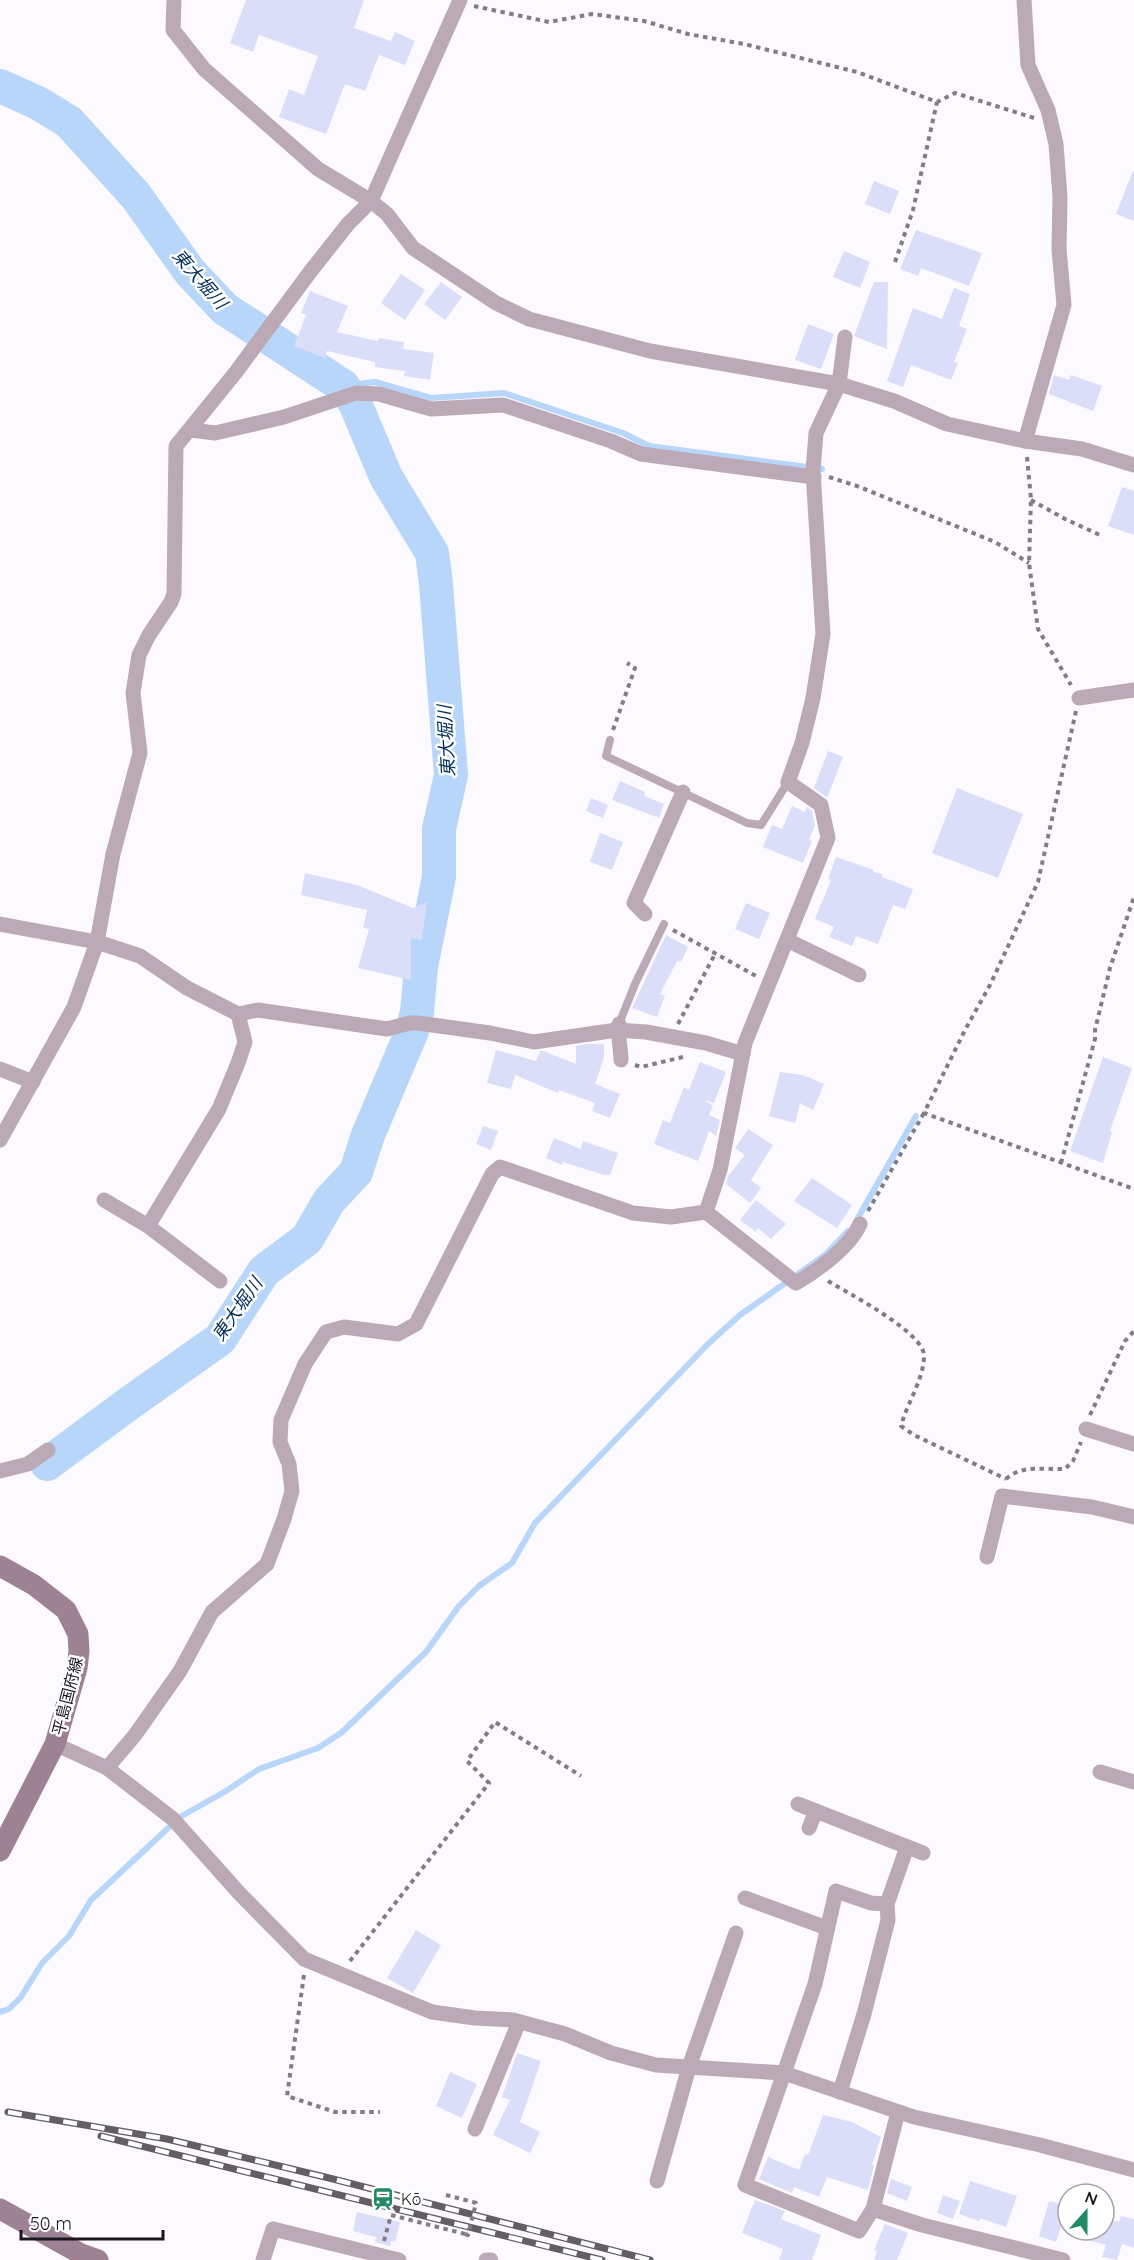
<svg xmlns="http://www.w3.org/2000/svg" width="1134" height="2260" font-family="Quicksand,'Noto Sans JP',sans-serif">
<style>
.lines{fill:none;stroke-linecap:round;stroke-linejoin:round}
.stream{stroke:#b8d6f9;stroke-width:6}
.river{stroke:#b8d6f9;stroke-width:34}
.building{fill:#dbdef9}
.path{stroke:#817d85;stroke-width:4;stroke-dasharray:4.5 4.5;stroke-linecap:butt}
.service{stroke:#bba9b5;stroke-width:8}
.minor{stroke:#bba9b5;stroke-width:15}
.secondary{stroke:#9c8292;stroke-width:21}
.rail-casing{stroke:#635e66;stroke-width:7}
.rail{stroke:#fff;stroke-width:4.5;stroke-dasharray:14;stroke-linecap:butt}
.path-bridge{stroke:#817d85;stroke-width:4;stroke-dasharray:4.5 4.5;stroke-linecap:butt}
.labels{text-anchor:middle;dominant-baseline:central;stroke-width:5;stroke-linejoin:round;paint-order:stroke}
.street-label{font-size:16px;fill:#1b161f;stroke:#fff}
.poi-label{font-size:16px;fill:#1b161f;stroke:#fff;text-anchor:start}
.water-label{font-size:18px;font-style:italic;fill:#022e58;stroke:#fff}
</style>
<rect width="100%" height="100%" fill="#fcf9ff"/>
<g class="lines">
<g class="stream">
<polyline points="343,386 375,382 431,398 504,393 623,433 649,446 822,469"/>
<polyline points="855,1223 916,1116"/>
<polyline points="0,2012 9,2009 21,1997 42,1963 69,1936 91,1900 180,1817 226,1791 259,1769 318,1748 341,1733 426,1652 459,1606 479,1586 512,1563 535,1523 709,1343 740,1315 825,1255 848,1231"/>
</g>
<polyline class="river" points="0,86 38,103 69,122 136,196 190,272 225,309 343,386 355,403 386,477 432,553 436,584 451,775 439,829 439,877 421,967 417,1012 412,1031 368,1135 356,1172 329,1201 307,1239 264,1271 220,1339 131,1402 47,1464"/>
</g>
<g class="building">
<polygon points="246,0 364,0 354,28 391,41 395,32 415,41 405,65 379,55 365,91 345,84 326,134 279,117 289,89 304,95 318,56 259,35 253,52 230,43"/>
<polygon points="1133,171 1134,171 1134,221 1116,214"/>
<polygon points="874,181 899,191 890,214 865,204"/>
<polygon points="916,230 982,253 969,286 921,268 918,276 900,269"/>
<polygon points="844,251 870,262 860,288 833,277"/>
<polygon points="401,274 425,290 405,320 381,303"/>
<polygon points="441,282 462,297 445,320 424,304"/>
<polygon points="874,282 888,282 887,349 854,336"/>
<polygon points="954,288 970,294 959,326 967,329 954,362 958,363 951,380 911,365 903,387 887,381 913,308 942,319"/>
<polygon points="310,291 348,306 337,332 378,341 379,338 404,342 403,349 434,353 430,380 404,376 405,371 375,367 375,362 327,351 325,358 294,346 306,315 301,313"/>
<polygon points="808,324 834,334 821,369 795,360"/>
<polygon points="1054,375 1069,380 1071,375 1102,386 1093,411 1049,394"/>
<polygon points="1122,487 1134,491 1134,535 1108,526"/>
<polygon points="828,751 843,757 827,798 814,788"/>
<polygon points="620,781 645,792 644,796 664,804 659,818 612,800"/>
<polygon points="957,788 1023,814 998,878 932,853"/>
<polygon points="591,798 608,805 603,818 586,811"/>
<polygon points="792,806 805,812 807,807 812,811 815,825 809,840 812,841 803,863 763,847 772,825 782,829"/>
<polygon points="600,833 623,842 612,870 590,862"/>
<polygon points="836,857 874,870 873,872 882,874 882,877 913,889 905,909 893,905 878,944 856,936 852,946 829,937 834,927 815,919 831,880 828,879"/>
<polygon points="305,873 357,885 413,908 427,902 422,940 411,938 411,980 358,968 369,929 363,928 367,910 301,895"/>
<polygon points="746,903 770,913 759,939 735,929"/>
<polygon points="666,935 688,947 681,962 677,961 660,994 665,996 657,1017 632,1008"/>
<polygon points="586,1044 604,1044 604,1058 595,1084 620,1094 610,1118 592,1111 595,1103 559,1090 558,1093 515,1075 511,1089 487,1083 496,1050 536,1061 540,1051 543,1051 576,1064 576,1046"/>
<polygon points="1103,1057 1132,1068 1110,1131 1112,1132 1103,1163 1070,1151"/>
<polygon points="700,1062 726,1072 714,1103 704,1100 713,1106 709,1115 720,1120 716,1136 709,1131 698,1161 654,1144 663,1120 670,1123 684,1087 689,1090"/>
<polygon points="780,1072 803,1075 824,1084 813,1110 800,1103 795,1123 769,1116"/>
<polygon points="483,1126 498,1131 491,1150 476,1144"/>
<polygon points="748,1129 773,1145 751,1180 761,1188 750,1203 726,1184 728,1176 745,1155 735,1148"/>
<polygon points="554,1138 581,1149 583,1141 618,1153 610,1175 604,1175 563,1162 562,1165 546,1158"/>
<polygon points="812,1178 852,1205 837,1228 794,1201"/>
<polygon points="756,1200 786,1224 771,1239 758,1228 756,1232 740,1220"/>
<polygon points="416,1930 441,1945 413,1993 387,1978"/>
<polygon points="517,2053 541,2061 520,2122 540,2132 530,2153 493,2135 510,2100 502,2097"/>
<polygon points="450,2072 477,2084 462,2118 436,2106"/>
<polygon points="823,2115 852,2122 881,2137 872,2165 874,2165 868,2190 827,2177 819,2197 794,2187 792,2193 759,2179 768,2157 799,2170 805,2154 808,2155"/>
<polygon points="891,2179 912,2187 907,2201 887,2193"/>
<polygon points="970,2181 1017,2196 1006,2227 980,2218 979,2221 959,2214"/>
<polygon points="943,2195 960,2201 953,2219 937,2213"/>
<polygon points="755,2200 785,2211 781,2219 821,2235 812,2260 779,2260 783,2249 742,2233"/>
<polygon points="1049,2201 1068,2205 1056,2242 1039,2236"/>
<polygon points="357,2212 400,2222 395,2242 391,2241 390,2246 375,2242 376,2237 353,2231"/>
<polygon points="1121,2216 1134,2219 1134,2248 1122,2244 1117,2260 1102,2257 1106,2245 1069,2235 1070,2230 1104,2230 1104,2218 1119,2222"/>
<polygon points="885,2224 908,2233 897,2260 874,2260 877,2251 874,2250"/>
</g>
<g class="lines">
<g class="path">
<polyline points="474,6 549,22 592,14 644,21 688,34 744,44 857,72 937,102 955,93 1034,118"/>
<polyline points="895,262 913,210 937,102"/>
<polyline points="1027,457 1031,499 1029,563 1038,629 1071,685"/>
<polyline points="829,477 857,486 995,542 1029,563"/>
<polyline points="1031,500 1065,519 1100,535"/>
<polyline points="1076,711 1038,882 990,985 965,1030 924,1113 1134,1189"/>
<polyline points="613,730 635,668 627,663"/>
<polyline points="673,930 756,976"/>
<polyline points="678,1024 715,954"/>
<polyline points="635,1065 641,1067 683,1057"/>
<polyline points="1061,1163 1095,1039 1095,1030 1110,968 1134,897"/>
<polyline points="868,1211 924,1113"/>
<path d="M828,1281C848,1293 925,1333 924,1356C924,1379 907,1403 901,1426L914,1435L1006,1479"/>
<polyline points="1090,1415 1125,1341 1134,1331"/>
<path d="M1006,1479C1022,1464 1044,1470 1065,1469L1073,1461L1081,1442"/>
<polyline points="350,1961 489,1783 467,1761 495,1722 581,1776"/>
<polyline points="304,1975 287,2096 335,2112 380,2112"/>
<polyline points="446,2195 473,2202"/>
<polyline points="384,2241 391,2215 465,2234"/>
</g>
<g class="service">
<polyline points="610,740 606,756 747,823 761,825 788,782"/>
<polyline points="619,1024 635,984 664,924"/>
</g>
<g class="minor">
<polyline points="174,0 173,30 204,69 318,169 371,201 387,214 413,248 496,303 529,319 650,351 839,384 894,401 947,424 1025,441 1082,449 1134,465"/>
<polyline points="1024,0 1028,65 1048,110 1056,144 1060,197 1059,249 1064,305 1025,441"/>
<polyline points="191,430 215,433 284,417 356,393 379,394 431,409 503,405 611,441 641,454 814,477"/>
<polyline points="1079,698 1134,690"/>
<polyline points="645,914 634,903 683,792"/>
<polyline points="0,924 97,942 140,956 187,988 238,1014 258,1010 387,1029 410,1023 418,1023 490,1033 534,1042 617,1030 646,1032 706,1043 743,1054"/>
<polyline points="787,940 859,975"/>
<path d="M619,1024C617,1030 621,1050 621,1060"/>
<polyline points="0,1069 33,1082"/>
<polyline points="0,1140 74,1007 97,942 113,854 140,753 133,693 139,655 149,635 171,602 174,594 176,446 236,372 310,272 348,224 371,201 460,0"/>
<polyline points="104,1200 148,1226 220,1281"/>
<path d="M706,1212L796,1283C817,1271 850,1247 860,1224"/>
<polyline points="148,1226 219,1109 238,1063 245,1042 238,1014"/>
<polyline points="1086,1429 1134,1444"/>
<polyline points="0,1471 28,1464 48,1450"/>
<polyline points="987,1557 1002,1496 1092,1507 1134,1517"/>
<polyline points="55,1744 107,1768 173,1819 240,1894 304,1959 432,2012 475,2018 513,2020 565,2034 611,2053 656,2065 784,2073 914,2117 1040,2145 1134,2170"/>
<polyline points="107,1768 135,1735 180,1671 212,1612 267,1564 284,1519 292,1491 289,1464 280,1442 281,1420 305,1364 326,1332 344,1327 398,1334 416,1324 492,1174 500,1167 633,1213 671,1217 706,1212 720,1170 745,1043 828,838 821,805 788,782 802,743 813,698 823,634 813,471 816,433 839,384 845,337"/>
<polyline points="1100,1772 1134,1782"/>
<polyline points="798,1804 923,1853"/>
<polyline points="809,1828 816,1811"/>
<polyline points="745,1898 827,1928"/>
<polyline points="840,2092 864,2014 888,1920 887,1904 907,1847"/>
<polyline points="898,2112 873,2209 922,2225 1063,2260"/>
<polyline points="475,2129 519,2022"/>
<polyline points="657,2181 689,2067 736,1933"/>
<polyline points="873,2209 859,2231 745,2185 815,1984 836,1891 871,1903 887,1904"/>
<polyline points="263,2260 273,2229 399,2260"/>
<polyline points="486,2260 491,2260"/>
</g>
<g class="secondary">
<polyline points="0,1566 34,1585 66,1610 78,1634 79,1651 77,1668 55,1744 0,1851"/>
<polyline points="0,2209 81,2254 98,2260"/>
</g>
<g class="rail-casing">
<g id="rail">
<polyline points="8,2112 167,2139 329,2178 650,2260"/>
<polyline points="101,2136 602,2260"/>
</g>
</g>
<use href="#rail" class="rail"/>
<polyline class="path-bridge" points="465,2234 468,2235 476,2203 473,2202"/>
</g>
<defs>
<g id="station-bare" transform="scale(1.8)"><path d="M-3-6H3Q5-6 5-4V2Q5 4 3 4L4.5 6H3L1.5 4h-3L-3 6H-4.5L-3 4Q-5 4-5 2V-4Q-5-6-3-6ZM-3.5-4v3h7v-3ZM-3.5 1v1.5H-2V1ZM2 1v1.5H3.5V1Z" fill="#218a67" stroke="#fff" stroke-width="2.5" paint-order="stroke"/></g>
</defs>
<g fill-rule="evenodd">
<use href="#station-bare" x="383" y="2199"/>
</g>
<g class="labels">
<g class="street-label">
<text transform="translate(67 1696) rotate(-76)">平島国府線</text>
</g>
<g class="poi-label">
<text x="401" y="2199">Kō</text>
</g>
<g class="water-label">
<text transform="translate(200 279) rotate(49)">東大堀川</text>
<text transform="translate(446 741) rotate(-93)">東大堀川</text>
<text transform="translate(237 1309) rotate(-55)">東大堀川</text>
</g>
</g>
<g transform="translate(1086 2212) rotate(21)"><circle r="28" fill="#ffffff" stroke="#a4a2a5" stroke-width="1.5"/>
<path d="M0-4.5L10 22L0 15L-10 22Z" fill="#218a67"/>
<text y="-9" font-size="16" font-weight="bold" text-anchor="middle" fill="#1b161f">N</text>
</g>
<path d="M21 2230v9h142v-9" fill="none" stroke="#1b161f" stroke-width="3"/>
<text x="30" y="2230" font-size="18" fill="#1b161f" stroke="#ffffff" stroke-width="4.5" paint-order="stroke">50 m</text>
</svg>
